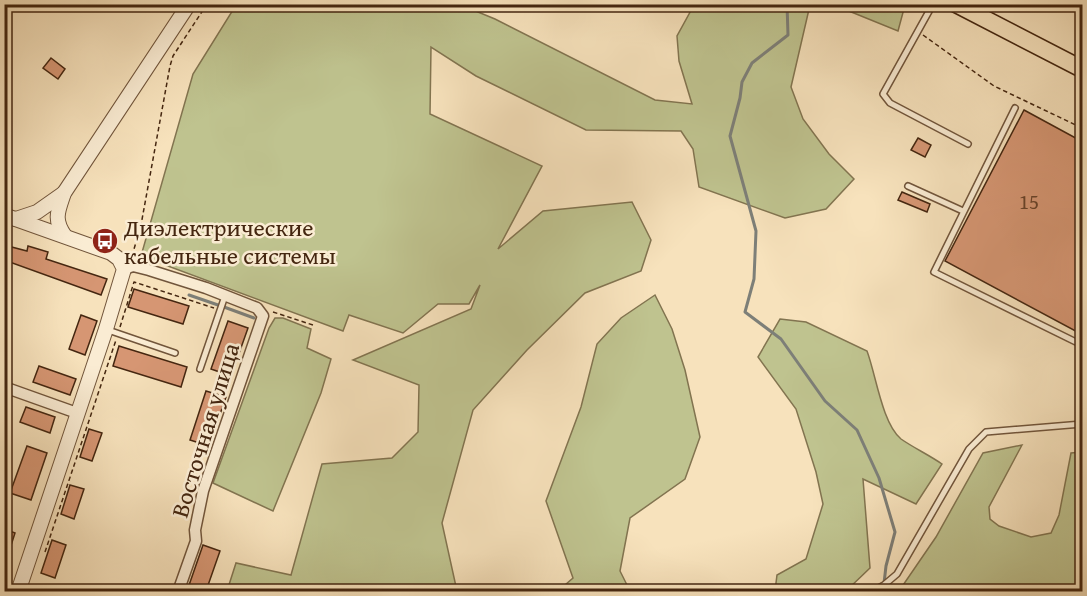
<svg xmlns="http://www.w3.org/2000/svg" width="1087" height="596" font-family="'Gentium Book Plus',serif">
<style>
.green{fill:#bfc38f;stroke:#827450;stroke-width:1.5}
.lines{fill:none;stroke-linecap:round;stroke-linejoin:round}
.stream{stroke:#7d7f78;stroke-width:3}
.building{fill:#d69673;stroke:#442610;stroke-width:1.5}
.service-casing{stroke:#71553b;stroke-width:8}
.minor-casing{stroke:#71553b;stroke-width:13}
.tertiary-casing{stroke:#71553b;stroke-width:16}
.primary-casing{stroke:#442610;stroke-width:19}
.path{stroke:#442610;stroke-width:1.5;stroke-dasharray:4.5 3;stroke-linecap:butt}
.service{stroke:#faecd3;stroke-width:5}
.minor{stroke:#faecd3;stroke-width:10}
.tertiary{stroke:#faecd3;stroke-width:14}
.primary{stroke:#f7e2bc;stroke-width:16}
.labels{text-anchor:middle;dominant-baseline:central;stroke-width:5;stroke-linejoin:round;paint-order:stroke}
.number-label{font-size:21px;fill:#684229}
.poi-label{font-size:24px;fill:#442610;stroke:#faecd3;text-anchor:start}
.street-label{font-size:24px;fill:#442610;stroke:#faecd3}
</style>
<rect width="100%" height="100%" fill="#f7e2bc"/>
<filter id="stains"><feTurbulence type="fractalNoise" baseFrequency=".00333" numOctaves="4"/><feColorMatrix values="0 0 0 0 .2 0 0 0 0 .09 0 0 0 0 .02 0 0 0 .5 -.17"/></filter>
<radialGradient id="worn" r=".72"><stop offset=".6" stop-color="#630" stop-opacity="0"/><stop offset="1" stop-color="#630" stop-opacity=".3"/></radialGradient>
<g class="green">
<polygon points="236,5 461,5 495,19 655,100 692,104 679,61 677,36 694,5 810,5 791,87 803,119 829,154 854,179 826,209 785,218 699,187 693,149 681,131 586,130 476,76 431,47 430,114 542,166 498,249 543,211 632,202 651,240 641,271 585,293 527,350 473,410 442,523 457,591 227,591 236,563 291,575 322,464 392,458 418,432 419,385 353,360 471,309 480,285 469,304 438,304 403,333 349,315 343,331 141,256 193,74"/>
<polygon points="834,5 905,5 898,31"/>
<polygon points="655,295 672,329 685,370 700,437 685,479 630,518 620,571 630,591 558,591 573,578 546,501 581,407 597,344 621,318"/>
<polygon points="275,318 283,318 311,329 307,348 331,359 321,393 273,511 213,483 269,328"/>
<path d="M780,319L806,322L867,351C876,375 882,423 901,439C914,448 929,455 942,464L916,504L863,479L870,568L846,591H775L777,575L806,559L823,504L816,472L796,409L758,357Z"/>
<polygon points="1022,445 989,507 990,519 999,526 1031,537 1051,533 1059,515 1071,453 1082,452 1082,591 899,591 936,537 983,453"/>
</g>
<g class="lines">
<g class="stream">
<polyline points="787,4 788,35 752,63 742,82 740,98 730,136 756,231 754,279 745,312 781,339 825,401 857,430 879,478 895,532 886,566 883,592"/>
<polyline points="189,295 218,305"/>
<polyline points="224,307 254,318"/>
</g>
</g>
<g class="building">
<polygon points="51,58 65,69 58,79 43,68"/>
<polygon points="1024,110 1083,142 1083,335 945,261"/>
<polygon points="918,138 931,145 925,157 911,150"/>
<polygon points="902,192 930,204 927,212 898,200"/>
<polygon points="4,245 27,251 28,246 48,252 46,259 107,279 101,295 4,260"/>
<polygon points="134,289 189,306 183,324 128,307"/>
<polygon points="81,315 97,321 85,355 69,349"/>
<polygon points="228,321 248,328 231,376 211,369"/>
<polygon points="119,346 187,367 181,387 113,366"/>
<polygon points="39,366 76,379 70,395 33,382"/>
<polygon points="206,391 226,397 209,446 190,440"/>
<polygon points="26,407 55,417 50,433 20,422"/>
<polygon points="89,429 102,433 92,461 80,457"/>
<polygon points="27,446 47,453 31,500 10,493"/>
<polygon points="70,485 84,489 74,519 61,514"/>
<polygon points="4,529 15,533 6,561 4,561"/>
<polygon points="52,540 66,545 55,578 41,573"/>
<polygon points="203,545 220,551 206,591 187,591"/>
</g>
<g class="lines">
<g class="service-casing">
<g id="service">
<polyline points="933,4 883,94 890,103 968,144"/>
<polyline points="984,17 989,4"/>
<polyline points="1015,108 934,272 1082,345"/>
<polyline points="908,186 963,211"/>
<polyline points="108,330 175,353"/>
<polyline points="200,369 225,296"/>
<polyline points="871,592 884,585 897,574 969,449 986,432 1082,424"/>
</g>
</g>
<g class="minor-casing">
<g id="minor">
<polyline points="124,269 133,266 149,270 206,288 257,308 263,316 203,491 195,530 196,541 178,592"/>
<polyline points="4,387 77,413"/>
</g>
</g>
<g class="tertiary-casing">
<g id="tertiary">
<polyline points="4,215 111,253 119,259 124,269 106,329 18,592"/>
<polyline points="16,219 37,212 64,193"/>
<path d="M65,236C53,219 58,211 64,193L189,4"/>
</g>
</g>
<g class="primary-casing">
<polyline id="primary" points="956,4 1082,69"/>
</g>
<g class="path">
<polyline points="923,35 994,86 1082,128"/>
<polyline points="132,256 141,225 170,66 173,56 207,4"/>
<polyline points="273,312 313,325"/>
<polyline points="120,327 134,282 214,308"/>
<polyline points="45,552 116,340"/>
</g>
<use href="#service" class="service"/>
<use href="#minor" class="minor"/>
<use href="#tertiary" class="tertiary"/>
<use href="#primary" class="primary"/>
</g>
<defs>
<g id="bus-disc" transform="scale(1.35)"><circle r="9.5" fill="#8f2418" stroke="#faecd3"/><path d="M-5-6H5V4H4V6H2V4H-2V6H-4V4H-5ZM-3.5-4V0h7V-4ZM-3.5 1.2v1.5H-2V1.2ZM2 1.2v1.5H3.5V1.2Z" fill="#fff"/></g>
</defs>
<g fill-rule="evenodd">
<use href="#bus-disc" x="105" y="241"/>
</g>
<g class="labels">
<g class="number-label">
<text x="1029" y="201">15</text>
</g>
<g class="poi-label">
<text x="124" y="227">Диэлектрические<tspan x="124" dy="28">кабельные системы</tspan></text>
</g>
<g class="street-label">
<text transform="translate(205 430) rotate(-73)">Восточная улица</text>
</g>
</g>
<rect width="1087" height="596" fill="none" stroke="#f7e2bc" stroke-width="24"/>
<rect x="6" y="6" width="1075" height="584" fill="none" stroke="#442610" stroke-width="3"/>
<rect x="12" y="12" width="1063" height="572" fill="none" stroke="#442610" stroke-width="1.5"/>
<rect width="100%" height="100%" filter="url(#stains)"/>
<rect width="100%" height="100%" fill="url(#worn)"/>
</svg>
